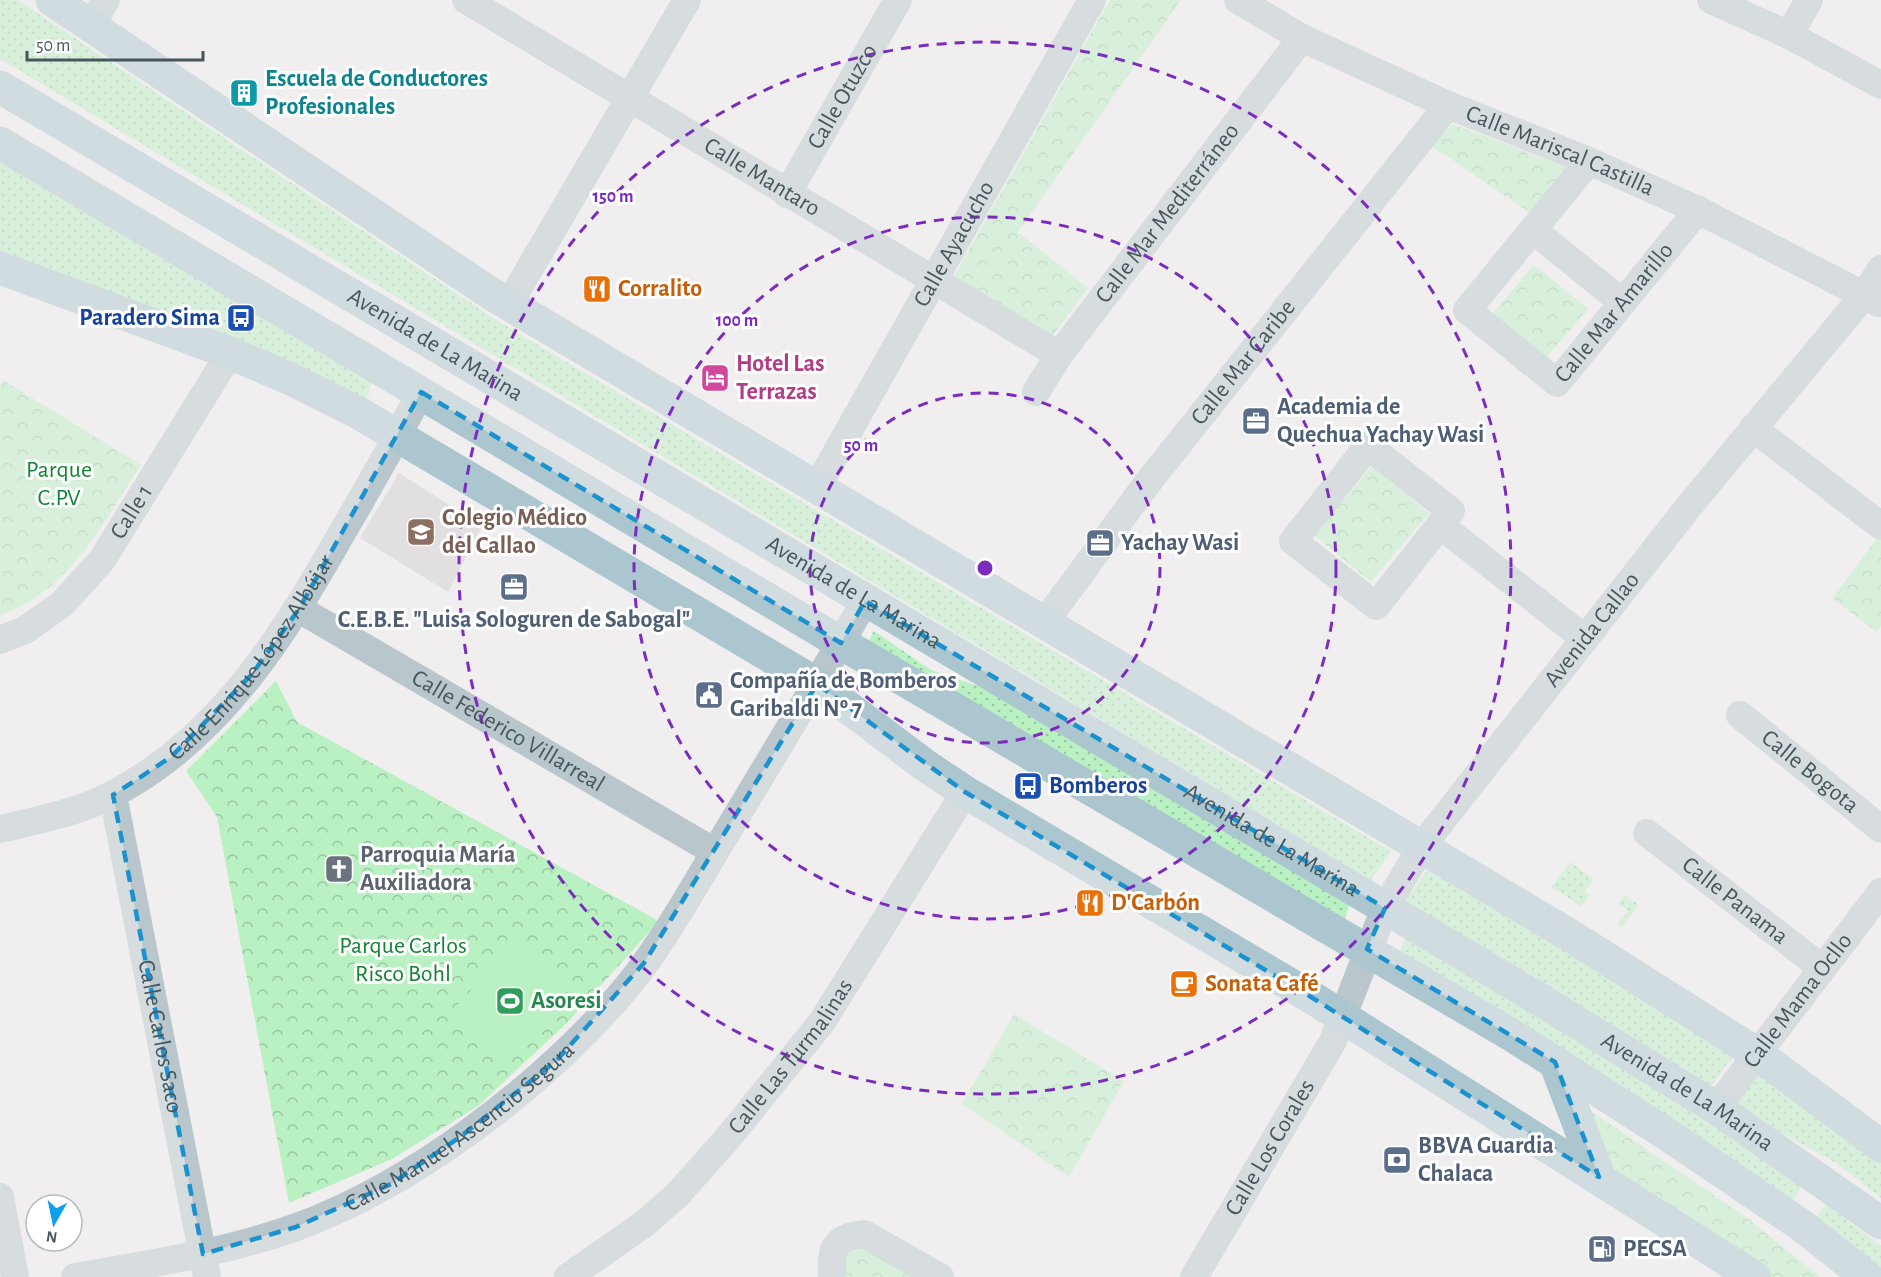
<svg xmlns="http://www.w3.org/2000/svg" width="1881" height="1277" font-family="'Alegreya Sans',sans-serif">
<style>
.education{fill:#e2dfe1}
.grass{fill:url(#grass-dots)}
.park{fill:url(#park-crowns)}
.pitch{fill:#baf1c3}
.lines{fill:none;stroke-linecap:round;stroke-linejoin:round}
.minor{stroke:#b9c7cc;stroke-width:28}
.major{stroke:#acc6cf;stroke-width:33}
.marked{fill:none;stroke:#1992cf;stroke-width:4.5;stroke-dasharray:12 8;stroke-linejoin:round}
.ring{fill:none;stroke:#7b2cbf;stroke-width:3;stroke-dasharray:10 8}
.labels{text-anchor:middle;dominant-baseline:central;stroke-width:6;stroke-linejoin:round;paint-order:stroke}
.culture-label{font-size:24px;font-weight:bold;fill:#0d838f;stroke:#fff;text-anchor:start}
.street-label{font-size:24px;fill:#45575d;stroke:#fff}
.food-label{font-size:24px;font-weight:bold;fill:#c56008;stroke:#fff;text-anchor:start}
.transit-label{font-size:24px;font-weight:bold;fill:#164399;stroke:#fff;text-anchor:end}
.hotel-label{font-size:24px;font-weight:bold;fill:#b23c85;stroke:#fff;text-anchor:start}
.service-label{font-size:24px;font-weight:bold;fill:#4e5e75;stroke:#fff;text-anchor:start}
.park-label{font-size:24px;fill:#118331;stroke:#fff}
.education-label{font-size:24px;font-weight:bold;fill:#785e54;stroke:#fff;text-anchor:start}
.worship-label{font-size:24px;font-weight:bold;fill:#5b616d;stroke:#fff;text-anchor:start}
.leisure-label{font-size:24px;font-weight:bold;fill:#27864d;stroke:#fff;text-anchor:start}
.centre{fill:#7b2cbf;stroke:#fff;stroke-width:3}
.ring-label{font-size:18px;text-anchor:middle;font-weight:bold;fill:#7b2cbf;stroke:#fff;stroke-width:6;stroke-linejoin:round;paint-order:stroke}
</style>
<defs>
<pattern id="grass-dots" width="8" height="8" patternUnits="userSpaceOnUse" patternTransform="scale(1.5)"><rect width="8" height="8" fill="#baf1c3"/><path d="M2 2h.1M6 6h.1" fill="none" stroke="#99c6a2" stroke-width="1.8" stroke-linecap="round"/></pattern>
<pattern id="park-crowns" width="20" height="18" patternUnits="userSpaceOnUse" patternTransform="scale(1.5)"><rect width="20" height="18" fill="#baf1c3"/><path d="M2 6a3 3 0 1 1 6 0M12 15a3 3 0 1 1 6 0" fill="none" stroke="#99c6a2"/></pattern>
</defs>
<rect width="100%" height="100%" fill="#f1eeef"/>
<polygon class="education" points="399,473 482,526 448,592 360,538"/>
<g class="grass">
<polygon points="0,0 18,0 501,323 1391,851 1370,881 0,59"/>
<polygon points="0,161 373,379 366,400 0,253"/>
<polygon points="874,631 931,670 981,687 1351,900 1343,924 867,644"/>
<polygon points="1571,862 1594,880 1585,891 1590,895 1581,906 1551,887"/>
<polygon points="1428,869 1578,958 1733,1056 1711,1087 1555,989 1405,901"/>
<polygon points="1625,895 1639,905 1621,928 1617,924 1628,911 1618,903"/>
<polygon points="1408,932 1805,1183 1791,1202 1398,955"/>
<polygon points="1756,1069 1881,1157 1881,1198 1836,1163 1729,1104"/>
<polygon points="1826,1204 1881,1246 1881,1277 1812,1224"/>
</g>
<g class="park">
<polygon points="1110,0 1181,0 1018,232 1088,288 1048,342 954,276"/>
<polygon points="1453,124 1565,167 1532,214 1430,145"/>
<polygon points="1534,265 1588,309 1544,360 1491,315"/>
<path d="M3,380L141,465C103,522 70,592 0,615V385Z"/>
<polygon points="1372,466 1429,513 1371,582 1314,535"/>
<polygon points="1878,537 1881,539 1881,626 1877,632 1832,598"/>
<polygon points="276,681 297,722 659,921 567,1023 478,1106 392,1159 289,1203 217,817 186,771"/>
<polygon points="1014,1014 1124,1081 1069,1177 962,1104"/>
<polygon points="1591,1111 1750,1220 1820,1277 1761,1277 1608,1173"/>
<polygon points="859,1242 916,1277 843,1277 842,1254"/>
</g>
<polygon class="pitch" points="521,937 573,985 499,1064 447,1016"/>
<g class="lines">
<g class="minor">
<path id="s1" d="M466,0L1059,355"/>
<path id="s2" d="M1238,0L1302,38L1448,105L1589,161L1698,210L1879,303"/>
<polyline points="1711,0 1789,35 1881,85"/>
<polyline points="90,27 106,0"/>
<polyline points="1789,35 1809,0"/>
<path id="s3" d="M1589,161L1467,310L1557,383L1698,210"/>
<path id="s4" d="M787,194L898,0"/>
<polyline points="1533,230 1622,302"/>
<polyline points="509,304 687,0"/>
<path id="s5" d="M1036,392L1059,355L1302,38"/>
<polyline points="1753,428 1881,526"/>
<path id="s6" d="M817,487L1092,0"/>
<polyline points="1440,525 1376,606 1293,541 1368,446 1451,511 1440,525 1585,639"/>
<path id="s7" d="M299,609L715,852"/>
<path id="s8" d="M1044,623L1146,485L1448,105"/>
<path id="s9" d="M0,640L25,630L62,604L102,560L230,353"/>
<path id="s10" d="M1740,715L1881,829"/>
<path id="s11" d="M113,795L207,1277"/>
<path id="s12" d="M0,829C38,820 78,813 113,794C221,738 285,633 343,531C370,485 396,439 421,392"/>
<path id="s13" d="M1647,833L1822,968"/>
<path id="s14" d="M1716,1108L1881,892"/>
<polyline points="0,1197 15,1277"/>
<path id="s15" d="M75,1277C149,1264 223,1253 294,1228C410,1186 533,1093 615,1001C658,953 690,893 724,837C771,759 819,680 865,601"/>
<path id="s16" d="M568,1277L644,1224L678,1194L727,1139L822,1022L965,792"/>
<path d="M832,1277C831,1249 833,1237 864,1234L940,1277"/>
<path id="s17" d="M1194,1277L1333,1041L1385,908L1422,846L1690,505L1865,294L1881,269"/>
</g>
<g class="major">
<polyline points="52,0 490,293 1571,936 1756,1053 1881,1146"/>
<path id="s18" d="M0,87L1539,999L1716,1108L1881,1223"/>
<polyline points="0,143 841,643 1515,1037 1668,1135 1801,1225 1867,1277"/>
<polyline points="0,268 230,353 293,380 357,412 817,684 926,766 965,792 1311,997 1754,1277"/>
<polyline points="1555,1062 1599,1177"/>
</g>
</g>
<path d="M0 0H1881V1277H0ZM421,392L841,643L865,601L1385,908L1367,949L1555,1062L1599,1177L1311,997L965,792L817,684L644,963L556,1061L460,1137L391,1184L296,1227L203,1254L113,795L171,757L252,674L299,609Z" fill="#f1eeef" fill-opacity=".55" fill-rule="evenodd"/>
<path class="marked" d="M421,392L841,643L865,601L1385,908L1367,949L1555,1062L1599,1177L1311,997L965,792L817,684L644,963L556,1061L460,1137L391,1184L296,1227L203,1254L113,795L171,757L252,674L299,609Z"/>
<g class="ring">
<circle cx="985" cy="568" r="175"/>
<circle cx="985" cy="568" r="351"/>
<circle cx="985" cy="568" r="526"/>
</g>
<defs>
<g id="building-square" transform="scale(1.5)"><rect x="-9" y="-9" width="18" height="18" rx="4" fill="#0f9aa8" stroke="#fff"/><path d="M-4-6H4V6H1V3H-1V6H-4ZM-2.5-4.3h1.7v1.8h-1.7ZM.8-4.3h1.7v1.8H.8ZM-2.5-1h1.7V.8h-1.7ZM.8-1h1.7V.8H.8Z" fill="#fff"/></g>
<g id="restaurant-square" transform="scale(1.5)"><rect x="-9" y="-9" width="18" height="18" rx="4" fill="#e8710a" stroke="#fff"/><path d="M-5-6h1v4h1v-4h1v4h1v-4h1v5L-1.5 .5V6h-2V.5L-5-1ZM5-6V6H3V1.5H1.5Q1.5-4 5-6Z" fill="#fff"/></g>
<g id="bus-square" transform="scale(1.5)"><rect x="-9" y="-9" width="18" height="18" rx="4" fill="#1a4fb4" stroke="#fff"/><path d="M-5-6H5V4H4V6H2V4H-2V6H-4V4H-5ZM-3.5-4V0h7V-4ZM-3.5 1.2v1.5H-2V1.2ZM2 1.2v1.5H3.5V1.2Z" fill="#fff"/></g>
<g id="hotel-square" transform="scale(1.5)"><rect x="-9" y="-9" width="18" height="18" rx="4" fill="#d1479c" stroke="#fff"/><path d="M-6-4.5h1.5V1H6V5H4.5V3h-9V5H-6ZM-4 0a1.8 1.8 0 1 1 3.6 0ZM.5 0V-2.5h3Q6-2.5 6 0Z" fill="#fff"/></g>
<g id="office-square" transform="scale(1.5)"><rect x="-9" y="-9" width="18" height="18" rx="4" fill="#5c6f8a" stroke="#fff"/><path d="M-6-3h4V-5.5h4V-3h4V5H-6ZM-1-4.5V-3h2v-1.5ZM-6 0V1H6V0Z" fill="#fff"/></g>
<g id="university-square" transform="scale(1.5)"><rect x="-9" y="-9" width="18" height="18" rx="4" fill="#8d6e63" stroke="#fff"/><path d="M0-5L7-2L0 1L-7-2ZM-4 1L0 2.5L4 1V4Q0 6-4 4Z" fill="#fff"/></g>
<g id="civic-square" transform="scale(1.5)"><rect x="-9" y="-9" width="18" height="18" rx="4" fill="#5c6f8a" stroke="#fff"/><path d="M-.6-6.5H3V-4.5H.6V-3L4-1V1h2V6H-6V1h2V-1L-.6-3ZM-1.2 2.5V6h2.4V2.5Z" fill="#fff"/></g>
<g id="church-square" transform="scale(1.5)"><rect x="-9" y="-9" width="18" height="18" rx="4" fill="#6b7280" stroke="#fff"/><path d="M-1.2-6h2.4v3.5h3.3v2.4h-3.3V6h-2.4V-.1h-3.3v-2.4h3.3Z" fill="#fff"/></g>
<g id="cafe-square" transform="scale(1.5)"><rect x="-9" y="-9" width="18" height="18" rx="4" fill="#e8710a" stroke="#fff"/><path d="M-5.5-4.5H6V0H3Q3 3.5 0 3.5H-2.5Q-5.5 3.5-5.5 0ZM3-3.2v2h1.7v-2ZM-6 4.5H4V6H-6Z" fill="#fff"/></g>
<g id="stadium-square" transform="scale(1.5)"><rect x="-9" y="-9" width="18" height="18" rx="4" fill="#2e9e5b" stroke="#fff"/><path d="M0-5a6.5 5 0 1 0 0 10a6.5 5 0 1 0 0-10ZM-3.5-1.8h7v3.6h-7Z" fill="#fff"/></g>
<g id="bank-square" transform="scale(1.5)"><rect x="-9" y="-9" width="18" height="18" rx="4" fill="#5c6f8a" stroke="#fff"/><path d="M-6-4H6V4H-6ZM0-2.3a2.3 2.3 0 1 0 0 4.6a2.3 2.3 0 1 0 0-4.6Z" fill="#fff"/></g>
<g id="fuel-square" transform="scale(1.5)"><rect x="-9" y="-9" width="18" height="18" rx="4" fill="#5c6f8a" stroke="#fff"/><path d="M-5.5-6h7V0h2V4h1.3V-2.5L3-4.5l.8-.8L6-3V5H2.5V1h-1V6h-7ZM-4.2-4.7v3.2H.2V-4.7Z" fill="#fff"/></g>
</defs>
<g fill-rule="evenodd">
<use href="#building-square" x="244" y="93"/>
<use href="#restaurant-square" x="597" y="289"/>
<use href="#bus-square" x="241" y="318"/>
<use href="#hotel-square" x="715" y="378"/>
<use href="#office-square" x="1256" y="421"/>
<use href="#university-square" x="421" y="532"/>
<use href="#office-square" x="1100" y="543"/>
<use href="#office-square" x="514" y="587"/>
<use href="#civic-square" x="709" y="695"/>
<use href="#bus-square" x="1028" y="786"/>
<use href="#church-square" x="339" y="869"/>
<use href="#restaurant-square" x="1090" y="903"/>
<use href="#cafe-square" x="1184" y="984"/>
<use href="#stadium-square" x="510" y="1001"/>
<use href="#bank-square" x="1397" y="1160"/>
<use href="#fuel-square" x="1602" y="1249"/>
</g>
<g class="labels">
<g class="culture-label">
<text x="265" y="79">Escuela de Conductores<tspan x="265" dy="28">Profesionales</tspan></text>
</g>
<g class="street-label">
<text stroke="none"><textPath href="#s4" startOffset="112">Calle Otuzco</textPath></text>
<text stroke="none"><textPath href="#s2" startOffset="356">Calle Mariscal Castilla</textPath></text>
<text stroke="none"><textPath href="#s1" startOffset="345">Calle Mantaro</textPath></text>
<text stroke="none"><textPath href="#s5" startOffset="222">Calle Mar Mediterráneo</textPath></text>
<text stroke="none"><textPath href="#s6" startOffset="279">Calle Ayacucho</textPath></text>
<text stroke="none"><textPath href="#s3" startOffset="399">Calle Mar Amarillo</textPath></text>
<text stroke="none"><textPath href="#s18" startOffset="506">Avenida de La Marina</textPath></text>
<text stroke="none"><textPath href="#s8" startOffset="328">Calle Mar Caribe</textPath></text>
<text stroke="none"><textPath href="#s9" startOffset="188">Calle 1</textPath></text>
<text stroke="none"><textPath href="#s18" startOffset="992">Avenida de La Marina</textPath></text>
<text stroke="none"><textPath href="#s17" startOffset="764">Avenida Callao</textPath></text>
<text stroke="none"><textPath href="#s12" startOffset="316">Calle Enrique López Albújar</textPath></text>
<text stroke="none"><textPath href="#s7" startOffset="242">Calle Federico Villarreal</textPath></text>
<text stroke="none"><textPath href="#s10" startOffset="90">Calle Bogota</textPath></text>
<text stroke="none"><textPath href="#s18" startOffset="1478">Avenida de La Marina</textPath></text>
<text stroke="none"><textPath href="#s13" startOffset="111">Calle Panama</textPath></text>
<text stroke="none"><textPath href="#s14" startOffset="135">Calle Mama Ocllo</textPath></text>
<text stroke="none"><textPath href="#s11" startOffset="246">Calle Carlos Saco</textPath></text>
<text stroke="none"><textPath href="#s16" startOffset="316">Calle Las Turmalinas</textPath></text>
<text stroke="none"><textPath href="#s18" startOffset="1964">Avenida de La Marina</textPath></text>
<text stroke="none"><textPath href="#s15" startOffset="420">Calle Manuel Ascencio Segura</textPath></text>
<text stroke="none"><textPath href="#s17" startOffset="150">Calle Los Corales</textPath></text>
</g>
<g class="food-label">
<text x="618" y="289">Corralito</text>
<text x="1111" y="903">D'Carbón</text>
<text x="1205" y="984">Sonata Café</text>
</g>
<g class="transit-label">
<text x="220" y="318">Paradero Sima</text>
<text x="1049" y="786" text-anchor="start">Bomberos</text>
</g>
<g class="hotel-label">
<text x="736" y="364">Hotel Las<tspan x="736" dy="28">Terrazas</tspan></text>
</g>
<g class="service-label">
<text x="1277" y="407">Academia de<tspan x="1277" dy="28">Quechua Yachay Wasi</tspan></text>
<text x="1121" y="543">Yachay Wasi</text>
<text x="514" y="620" text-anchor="middle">C.E.B.E. "Luisa Sologuren de Sabogal"</text>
<text x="730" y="681">Compañía de Bomberos<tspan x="730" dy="28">Garibaldi Nº 7</tspan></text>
<text x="1418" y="1146">BBVA Guardia<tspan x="1418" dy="28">Chalaca</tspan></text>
<text x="1623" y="1249">PECSA</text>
</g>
<g class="park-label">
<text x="59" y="470">Parque<tspan x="59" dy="28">C.P.V</tspan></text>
<text x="403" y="946">Parque Carlos<tspan x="403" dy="28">Risco Bohl</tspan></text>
</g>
<g class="education-label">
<text x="442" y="518">Colegio Médico<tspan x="442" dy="28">del Callao</tspan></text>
</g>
<g class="worship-label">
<text x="360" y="855">Parroquia María<tspan x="360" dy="28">Auxiliadora</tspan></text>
</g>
<g class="leisure-label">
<text x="531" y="1001">Asoresi</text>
</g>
</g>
<circle cx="985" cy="568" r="9" class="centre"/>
<g class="ring-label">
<text x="613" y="202">150 m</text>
<text x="737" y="326">100 m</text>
<text x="861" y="451">50 m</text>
</g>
<g transform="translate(54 1223) rotate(189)"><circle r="28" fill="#ffffff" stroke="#b5bcbe" stroke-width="1.5"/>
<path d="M0-4.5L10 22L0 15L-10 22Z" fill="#0ea1eb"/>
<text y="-9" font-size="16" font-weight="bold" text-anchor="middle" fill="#45575d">N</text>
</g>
<path d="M27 51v9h176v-9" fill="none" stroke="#45575d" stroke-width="3"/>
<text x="36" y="51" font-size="18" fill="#45575d" stroke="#ffffff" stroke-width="4.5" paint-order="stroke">50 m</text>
</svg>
